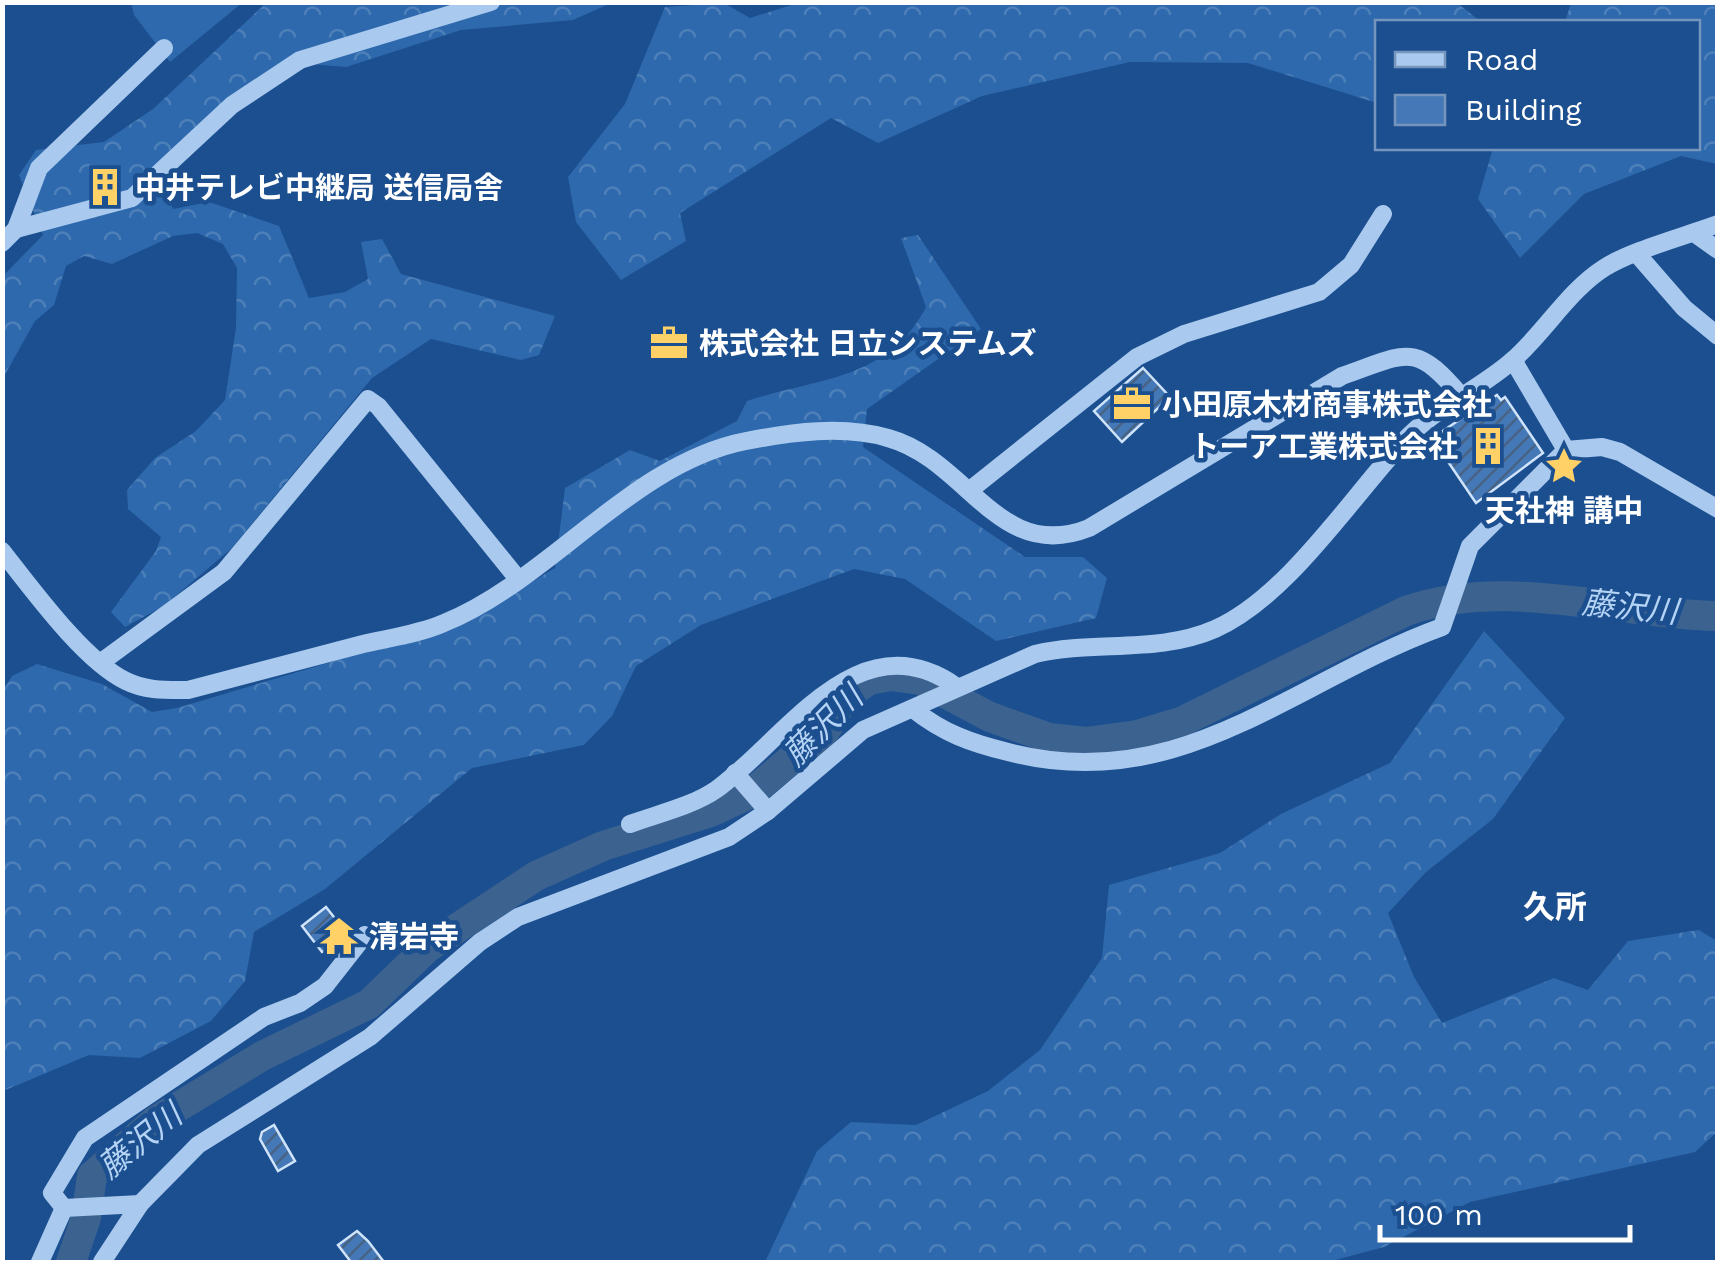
<svg xmlns="http://www.w3.org/2000/svg" width="1720" height="1265" font-family="'Work Sans','Noto Sans JP',sans-serif">
<style>
.forest{fill:url(#forest-crowns)}
.green{fill:#2e69ad}
.lines{fill:none;stroke-linecap:round;stroke-linejoin:round}
.river{stroke:#3c6290;stroke-width:30}
.building{fill:url(#building-hatch);stroke:#cfe3fa;stroke-width:2.5}
.minor{stroke:#a9c9ee;stroke-width:18}
.labels{text-anchor:middle;dominant-baseline:central;stroke-width:9;stroke-linejoin:round;paint-order:stroke}
.poi-label{font-size:30px;font-weight:bold;fill:#fff;stroke:#1b4f8f;text-anchor:start}
.water-label{font-size:32px;font-style:italic;fill:#b5d3f5;stroke:#1b4f8f}
.neighbourhood-label{font-size:32px;font-weight:bold;fill:#fff;stroke:#1b4f8f}
</style>
<defs>
<pattern id="forest-crowns" width="20" height="18" patternUnits="userSpaceOnUse" patternTransform="scale(2.5)"><rect width="20" height="18" fill="#2e69ad"/><path d="M2 6a3 3 0 1 1 6 0M12 15a3 3 0 1 1 6 0" fill="none" stroke="#4d80b9"/></pattern>
<pattern id="building-hatch" width="6" height="6" patternUnits="userSpaceOnUse" patternTransform="scale(2.5)"><rect width="6" height="6" fill="#4478b7"/><path d="M-1 1l2-2M0 6l6-6M5 7l2-2" fill="none" stroke="#486282"/></pattern>
</defs>
<rect width="100%" height="100%" fill="#1b4f8f"/>
<g class="forest">
<polygon points="801,2 1456,2 1481,22 1378,22 1377,103 1248,63 1130,62 982,96 878,143 831,118 680,213 686,241 621,280 576,222 568,177 625,104 665,7 724,3 750,18"/>
<polygon points="266,3 611,3 573,20 461,30 346,67 285,62 166,158 163,184 173,209 209,202 279,226 309,298 345,292 368,279 361,242 382,239 401,274 555,316 539,355 521,360 431,339 372,378 232,548 164,606 125,627 111,612 156,551 161,537 128,509 127,490 155,458 196,431 225,400 236,328 237,268 223,244 197,233 173,236 112,264 84,256 66,266 54,305 35,321 3,378 3,276 43,235 19,175 36,150 104,142 153,109"/>
<polygon points="1571,3 1717,3 1717,164 1681,156 1584,194 1520,258 1478,199 1493,148 1698,148 1698,22 1565,22"/>
<path d="M918,235L981,329L867,409L863,447L1025,557H1083L1107,578L1096,618L996,641L905,579L854,569L701,625L636,666L612,716L584,745L472,768L325,889L254,932L245,981L211,1021L140,1058L89,1055L3,1091L2,692L12,676L37,664L102,684L152,712L177,708L465,622L555,568L565,488L630,450L660,461L737,421L747,401C816,378 888,381 926,307L901,238Z"/>
<polygon points="1484,631 1565,718 1493,819 1426,872 1388,913 1414,977 1442,1023 1554,978 1588,990 1628,941 1699,930 1717,941 1717,1132 1695,1152 1470,1202 1384,1247 1328,1262 765,1262 817,1151 851,1122 916,1125 988,1091 1040,1050 1102,958 1109,885 1220,853 1281,814 1390,763"/>
</g>
<polygon class="green" points="131,3 242,3 170,62 134,15"/>
<g class="lines">
<path class="river" d="M71,1262L86,1218L92,1176L155,1121L262,1056L369,1004L427,948L536,876L603,846L711,812L750,794L825,731L846,696L869,680L890,676L920,680L990,717L1049,738L1086,742L1137,735L1183,721L1406,611C1505,576 1616,614 1718,616"/>
</g>
<g class="building">
<polygon points="1143,368 1170,397 1122,442 1094,411"/>
<polygon points="1497,395 1501,400 1505,397 1543,453 1476,503 1432,438"/>
<polygon points="326,907 345,931 339,936 343,942 322,952 302,926"/>
<polygon points="274,1125 295,1161 278,1171 260,1139 262,1132"/>
<polygon points="357,1231 368,1241 384,1262 351,1262 338,1245"/>
</g>
<g class="lines">
<g class="minor">
<polyline points="16,229 132,198 232,105 300,60 491,2"/>
<polyline points="1694,233 1718,250"/>
<polyline points="2,243 16,229 39,168 164,48"/>
<polyline points="1638,255 1684,308 1718,336"/>
<polyline points="1513,360 1566,450"/>
<polyline points="970,490 1137,357 1184,334 1319,292 1351,265 1383,214"/>
<path d="M2,551C32,589 84,661 126,681C146,691 166,690 188,690C246,675 305,659 363,644C389,638 419,634 444,623C550,580 632,463 746,441C792,432 843,425 888,438C968,460 998,564 1089,528L1342,376C1406,354 1414,340 1461,396"/>
<polyline points="100,663 224,572 368,399 378,406 518,579"/>
<path d="M913,709C943,733 971,743 1008,752C1180,797 1291,682 1442,627L1470,546L1566,450L1602,447L1620,452L1718,509"/>
<polyline points="735,773 768,811"/>
<path d="M630,824C657,814 693,806 717,789C787,738 859,617 957,687"/>
<polyline points="64,1208 52,1193 85,1138 264,1017 300,1003 325,986 365,935"/>
<polyline points="64,1208 140,1204"/>
<polyline points="40,1262 64,1208"/>
<path d="M102,1262L140,1204L198,1145L370,1037L480,942L518,917L729,837L768,811L863,730L1035,654C1094,640 1158,654 1215,629C1287,597 1350,499 1403,442C1434,408 1479,390 1513,360C1545,332 1568,291 1604,268C1630,251 1686,236 1718,224"/>
</g>
</g>
<defs>
<g id="building-bare" transform="scale(3)"><path d="M-4-6H4V6H1V3H-1V6H-4ZM-2.5-4.3h1.7v1.8h-1.7ZM.8-4.3h1.7v1.8H.8ZM-2.5-1h1.7V.8h-1.7ZM.8-1h1.7V.8H.8Z" fill="#ffd166" stroke="#1b4f8f" stroke-width="2.5" paint-order="stroke"/></g>
<g id="office-bare" transform="scale(3)"><path d="M-6-3h4V-5.5h4V-3h4V5H-6ZM-1-4.5V-3h2v-1.5ZM-6 0V1H6V0Z" fill="#ffd166" stroke="#1b4f8f" stroke-width="2.5" paint-order="stroke"/></g>
<g id="sight-bare" transform="scale(3)"><path d="M0-6L1.8-2.2L6-1.7L2.9 1.2L3.7 5.4L0 3.3L-3.7 5.4L-2.9 1.2L-6-1.7L-1.8-2.2Z" fill="#ffd166" stroke="#1b4f8f" stroke-width="2.5" paint-order="stroke"/></g>
<g id="temple-bare" transform="scale(3)"><path d="M0-6L5-2H3V0L6.5 2.5H4V6H1.5V3h-3V6H-4V2.5H-6.5L-3 0V-2H-5Z" fill="#ffd166" stroke="#1b4f8f" stroke-width="2.5" paint-order="stroke"/></g>
</defs>
<g fill-rule="evenodd">
<use href="#building-bare" x="105" y="187"/>
<use href="#office-bare" x="669" y="343"/>
<use href="#office-bare" x="1132" y="404"/>
<use href="#building-bare" x="1488" y="446"/>
<use href="#sight-bare" x="1564" y="466"/>
<use href="#temple-bare" x="339" y="936"/>
</g>
<g class="labels">
<g class="poi-label">
<text x="135" y="187">中井テレビ中継局 送信局舎</text>
<text x="699" y="343">株式会社 日立システムズ</text>
<text x="1162" y="404">小田原木材商事株式会社</text>
<text x="1458" y="446" text-anchor="end">トーア工業株式会社</text>
<text x="1564" y="510" text-anchor="middle">天社神 講中</text>
<text x="369" y="936">清岩寺</text>
</g>
<g class="water-label">
<text transform="translate(1630 607) rotate(6)">藤沢川</text>
<text transform="translate(823 726) rotate(-45)">藤沢川</text>
<text transform="translate(140 1141) rotate(-39)">藤沢川</text>
</g>
<g class="neighbourhood-label">
<text x="1555" y="907">久所</text>
</g>
</g>
<rect width="1720" height="1265" fill="none" stroke="#ffffff" stroke-width="10"/>
<rect x="1375" y="20" width="325" height="130" fill="#1b4f8f" stroke="#7695bc" stroke-width="2.5"/>
<rect x="1395" y="52" width="50" height="15" fill="#a9c9ee" stroke="#7695bc" stroke-width="2.5"/>
<text x="1465" y="70" font-size="30" fill="#ffffff">Road</text>
<rect x="1395" y="95" width="50" height="30" fill="#4478b7" stroke="#7695bc" stroke-width="2.5"/>
<text x="1465" y="120" font-size="30" fill="#ffffff">Building</text>
<path d="M1380 1225v15h250v-15" fill="none" stroke="#ffffff" stroke-width="5"/>
<text x="1395" y="1225" font-size="30" fill="#ffffff" stroke="#1b4f8f" stroke-width="8" paint-order="stroke">100 m</text>
</svg>
